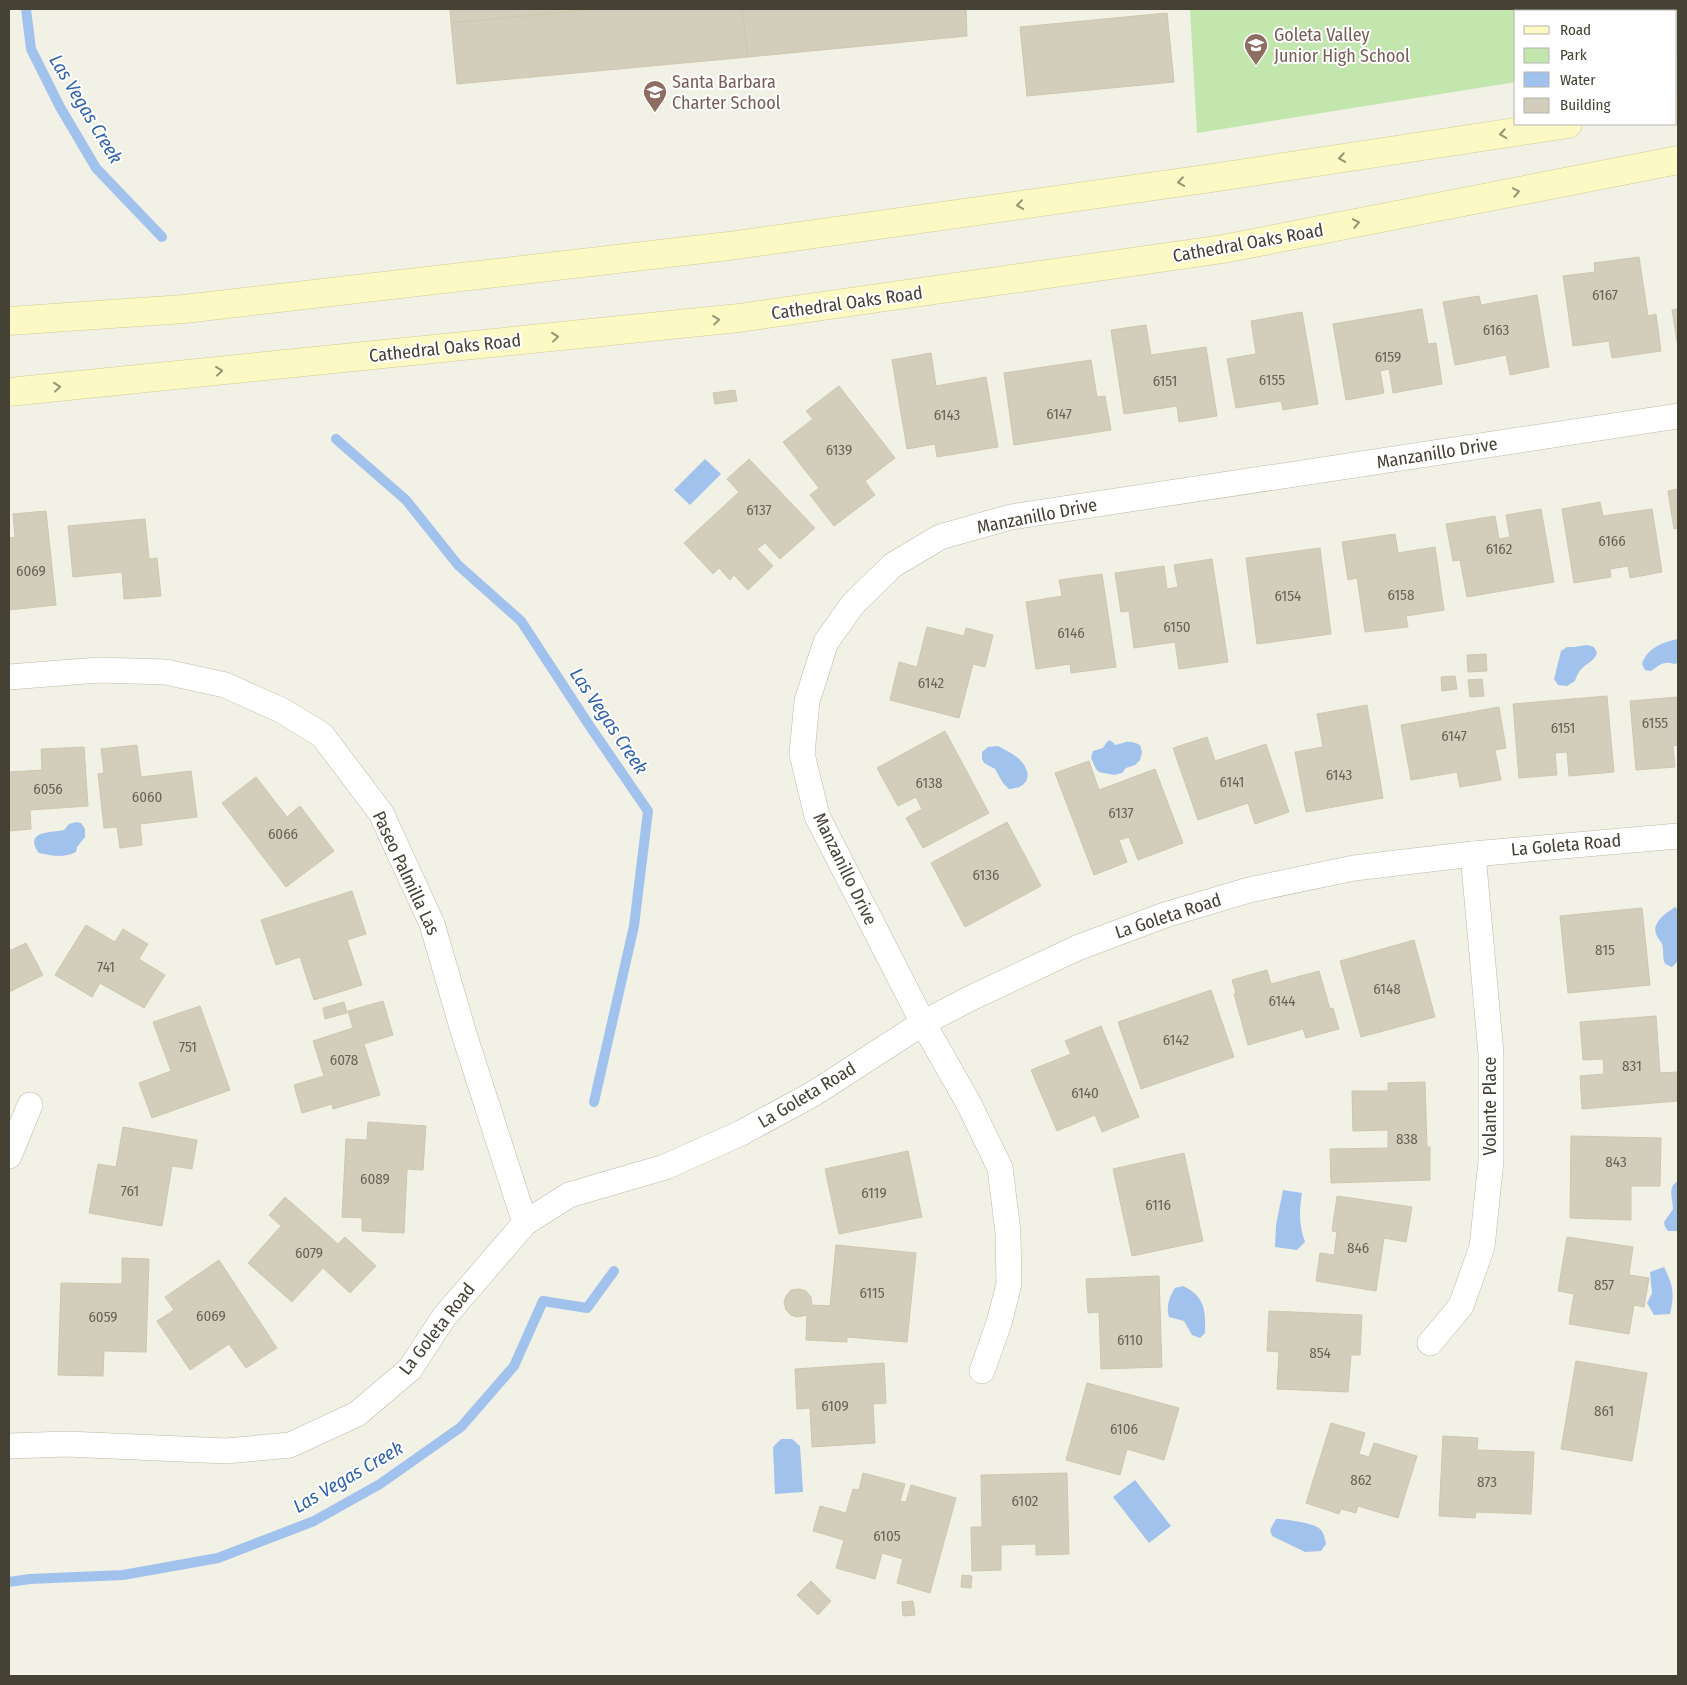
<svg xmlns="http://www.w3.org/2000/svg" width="1687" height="1685" font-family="'Fira Sans Condensed',sans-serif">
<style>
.green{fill:#c3e6af}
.water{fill:#a2c2ee}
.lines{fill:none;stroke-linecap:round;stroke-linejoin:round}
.stream{stroke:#a2c2ee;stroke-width:10}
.building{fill:#d3cebb;stroke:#cec7ae}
.minor-casing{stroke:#bdbaa8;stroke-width:26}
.secondary-casing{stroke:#d1cc96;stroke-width:29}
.minor{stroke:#fff;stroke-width:25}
.secondary{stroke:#fdf9c4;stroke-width:28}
.oneway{stroke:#989475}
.labels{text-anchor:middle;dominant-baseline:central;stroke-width:4;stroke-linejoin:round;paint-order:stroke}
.number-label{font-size:15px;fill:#686456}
.education-label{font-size:18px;fill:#785e54;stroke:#fff;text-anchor:start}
.street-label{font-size:18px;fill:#454135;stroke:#fff}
.water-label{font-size:19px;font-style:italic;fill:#3163ad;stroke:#fff}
</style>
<rect width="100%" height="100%" fill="#f2f1e5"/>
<polygon class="green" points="1190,9 1678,9 1678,56 1676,57 1676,11 1516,11 1516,82 1197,133"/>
<g class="water">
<polygon points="705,459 721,474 690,505 674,490"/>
<path d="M1678,639V663L1674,664C1664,660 1658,666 1651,671L1645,670L1642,664C1647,648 1663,642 1678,639Z"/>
<path d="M1587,645L1594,647L1597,653C1593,665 1581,662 1575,681L1567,686L1558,685L1554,679L1561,651L1567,647H1574Z"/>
<path d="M1109,740L1114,743L1115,745C1125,743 1128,739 1140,745L1142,752L1140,760L1135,765L1126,768L1122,773L1114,775L1099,772L1096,769L1091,758L1093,751L1103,748L1106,743Z"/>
<path d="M998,746C1005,750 1013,753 1019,759C1033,772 1030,788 1009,789L1003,783L995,769L984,763L982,759V752L988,747Z"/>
<path d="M76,822L81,823L85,829V837L77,847L76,852C64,858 52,856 39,853C23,830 52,833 64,830L69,824Z"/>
<path d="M1675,907L1678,909V961L1672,967L1665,964C1662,956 1664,950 1662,944C1661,941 1657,938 1656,934C1652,922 1666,913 1675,907Z"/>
<path d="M1678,1181V1231H1668L1665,1227L1664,1222L1673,1209C1673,1198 1667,1187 1678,1181Z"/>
<path d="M1283,1190L1302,1193C1299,1211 1299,1225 1305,1242L1297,1250L1275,1247L1276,1225Z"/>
<path d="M1664,1267C1673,1285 1675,1294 1670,1314L1654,1315L1647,1303L1652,1293L1650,1272Z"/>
<path d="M1183,1286C1205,1296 1206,1311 1205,1333L1200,1338L1192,1335L1184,1321L1169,1317C1166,1307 1169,1297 1175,1288Z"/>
<polygon points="781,1439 792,1439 800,1446 803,1492 775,1494 773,1447"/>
<polygon points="1135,1480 1171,1526 1149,1543 1113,1497"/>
<path d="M1276,1519C1285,1519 1314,1523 1320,1529C1324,1533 1325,1538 1326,1544L1321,1551L1305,1552L1272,1536L1270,1530Z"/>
</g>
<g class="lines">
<g class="stream">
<polyline points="26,9 31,49 60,107 96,168 162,237"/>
<polyline points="336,439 406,500 458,565 521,621 589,725 648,811 634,926 594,1102"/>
<polyline points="9,1582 30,1579 123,1575 218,1558 314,1521 380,1484 461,1427 514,1366 543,1301 587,1308 614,1271"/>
</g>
</g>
<g class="building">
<polygon points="450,9 598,9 451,23"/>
<polygon points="598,9 742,9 748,57 457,84 451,23"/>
<polygon points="742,9 966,9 967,36 748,57"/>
<polygon points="1167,13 1174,82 1027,96 1020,27"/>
<polygon points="1639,257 1648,316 1656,314 1661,351 1612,358 1609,341 1573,346 1563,276 1595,272 1594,263"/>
<polygon points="1537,295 1549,367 1510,375 1506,355 1455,365 1443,302 1479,296 1481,305"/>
<polygon points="1422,309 1428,344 1436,343 1442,384 1393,393 1389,369 1380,371 1384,393 1346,400 1333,324"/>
<polygon points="1678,309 1678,347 1672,310"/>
<polygon points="1302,312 1318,404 1283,410 1281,401 1236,408 1227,359 1256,354 1251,321"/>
<polygon points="1146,325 1151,355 1206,347 1217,416 1179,422 1177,406 1124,414 1111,330"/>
<polygon points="931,353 936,386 986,377 998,447 937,457 935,444 907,449 892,360"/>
<polygon points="1091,360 1097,397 1105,396 1111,430 1014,445 1004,373"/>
<polygon points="839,386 895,458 865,481 875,495 834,526 810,495 819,488 783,442 813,419 806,411"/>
<polygon points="735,390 737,401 715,404 713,393"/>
<polygon points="749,459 815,528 780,559 765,543 757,549 773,566 748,590 734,575 730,580 719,568 713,574 684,543 739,492 727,479"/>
<polygon points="1678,489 1678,528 1674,529 1668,491"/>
<polygon points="1600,502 1603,516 1652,509 1662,572 1630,578 1628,566 1610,569 1611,577 1574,583 1562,509"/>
<polygon points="1541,509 1554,582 1467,597 1460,560 1453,561 1446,524 1495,516 1499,539 1510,537 1506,515"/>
<polygon points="46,511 56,605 9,610 9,538 15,537 13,514"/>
<polygon points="145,519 149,559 157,558 161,596 124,599 122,572 73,577 68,526"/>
<polygon points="1395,534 1398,553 1435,547 1444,610 1406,616 1408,627 1365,632 1357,578 1348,580 1342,542"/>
<polygon points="1320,548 1331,634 1257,644 1246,558"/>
<polygon points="1212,559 1228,662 1179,669 1175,642 1134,648 1129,611 1121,612 1115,573 1164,566 1167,589 1178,587 1174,565"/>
<polygon points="1102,574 1116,667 1071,673 1070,664 1036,669 1026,602 1062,596 1059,580"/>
<polygon points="927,627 964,636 966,628 993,635 985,667 973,664 959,718 890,700 899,662 917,667"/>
<polygon points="1486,654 1487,671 1468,672 1467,655"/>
<polygon points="1455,676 1457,689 1442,691 1441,677"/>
<polygon points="1482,679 1484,696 1470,697 1468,680"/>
<polygon points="1607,696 1614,772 1569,776 1567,752 1555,753 1557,775 1519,778 1513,704"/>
<polygon points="1678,697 1678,745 1673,746 1675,767 1636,770 1630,701"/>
<polygon points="1367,705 1383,798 1306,812 1295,752 1323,747 1317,714"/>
<polygon points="1499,707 1506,748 1495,750 1501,780 1460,787 1457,772 1411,780 1401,725"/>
<polygon points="945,731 989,813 923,848 906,818 922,809 916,797 898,806 877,768"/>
<polygon points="1207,737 1215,761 1266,744 1289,812 1255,824 1248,803 1198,820 1173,748"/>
<polygon points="137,745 141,777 191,771 197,817 140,824 142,845 120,848 117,827 104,828 98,774 104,773 101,749"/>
<polygon points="84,747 88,806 30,810 31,829 9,831 9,772 42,770 41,749"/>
<polygon points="1089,761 1099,790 1155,769 1183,843 1138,860 1129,837 1119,840 1127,862 1094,875 1055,773"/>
<polygon points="256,777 287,817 300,806 334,851 286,887 222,803"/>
<polygon points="1007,822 1041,886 965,927 931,863"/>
<polygon points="352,891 366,934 347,940 362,985 314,1000 300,957 276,965 261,920"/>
<polygon points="1642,908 1650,985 1568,993 1560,916"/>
<polygon points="86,925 115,942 123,929 148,944 139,959 165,975 144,1008 100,983 92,997 55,975"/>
<polygon points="1414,940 1435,1017 1361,1037 1340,961"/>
<polygon points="26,943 43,975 9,992 9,951"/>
<polygon points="1267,970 1271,984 1319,971 1330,1009 1333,1008 1339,1029 1306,1038 1303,1029 1248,1045 1234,994 1236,993 1232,980"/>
<polygon points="1211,990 1234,1057 1141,1089 1118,1022"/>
<polygon points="383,1001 393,1035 364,1044 380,1095 333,1109 332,1104 302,1113 294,1085 324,1076 313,1041 353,1028 348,1011"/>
<polygon points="344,1002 347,1013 325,1019 323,1008"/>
<polygon points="200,1006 230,1090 152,1118 139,1083 171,1071 153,1022"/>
<polygon points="1656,1016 1660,1073 1678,1072 1678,1101 1582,1109 1580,1076 1604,1074 1603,1059 1583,1060 1580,1022"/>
<polygon points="1101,1026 1139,1117 1102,1132 1095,1115 1057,1131 1031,1070 1071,1054 1065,1041"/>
<polygon points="1425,1082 1427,1147 1430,1147 1430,1180 1331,1183 1330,1149 1388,1148 1388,1130 1353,1131 1352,1091 1388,1091 1388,1083"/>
<polygon points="368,1122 426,1126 423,1170 407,1169 404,1233 362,1231 362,1218 342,1217 346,1139 367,1140"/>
<polygon points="123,1127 197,1140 192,1169 172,1166 162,1226 89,1213 98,1164 116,1167"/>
<polygon points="1571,1136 1661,1138 1660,1186 1631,1186 1631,1220 1570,1218"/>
<polygon points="908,1151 922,1217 839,1234 825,1169"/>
<polygon points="1184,1153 1203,1241 1132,1256 1113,1169"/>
<polygon points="1337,1196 1412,1207 1406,1242 1384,1238 1376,1291 1316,1281 1320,1253 1334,1255 1337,1232 1332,1231"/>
<polygon points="285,1197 338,1244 345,1237 376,1266 350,1293 323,1268 292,1302 248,1263 281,1226 269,1215"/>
<polygon points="1567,1237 1633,1247 1629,1275 1649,1278 1644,1307 1634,1305 1629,1334 1569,1324 1574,1294 1558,1291"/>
<polygon points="836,1245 916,1253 907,1342 847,1337 847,1342 806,1340 807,1315 797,1317 791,1315 786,1310 784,1302 786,1296 791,1290 799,1289 806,1291 811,1297 812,1305 830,1306"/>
<polygon points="122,1258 149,1259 146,1352 104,1351 103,1376 58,1375 61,1283 122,1284"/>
<polygon points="219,1260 277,1348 246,1368 229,1344 190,1370 157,1321 174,1310 165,1297"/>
<polygon points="1159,1276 1162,1367 1101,1369 1099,1312 1088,1313 1086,1279"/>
<polygon points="1269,1311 1362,1315 1360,1355 1351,1355 1348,1392 1277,1389 1279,1352 1267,1351"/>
<polygon points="1576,1361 1647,1373 1632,1461 1561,1449"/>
<polygon points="884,1363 886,1403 873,1404 875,1443 812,1447 810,1408 797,1409 795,1369"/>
<polygon points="1087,1383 1179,1408 1164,1460 1127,1449 1120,1475 1066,1460"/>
<polygon points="1331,1423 1365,1433 1359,1454 1369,1457 1374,1443 1417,1456 1398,1518 1358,1506 1356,1513 1341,1509 1339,1514 1306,1503"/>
<polygon points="1443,1436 1478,1438 1477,1450 1534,1452 1531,1514 1476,1512 1475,1518 1439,1516"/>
<polygon points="863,1473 905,1484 900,1501 906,1502 911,1485 956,1498 930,1593 897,1583 903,1559 882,1553 875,1579 836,1568 844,1540 813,1531 820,1506 846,1513 853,1489 859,1490"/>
<polygon points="1067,1473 1069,1554 1036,1555 1036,1544 1001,1545 1001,1570 972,1571 971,1527 982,1527 981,1475"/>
<polygon points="962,1575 972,1576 971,1588 961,1587"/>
<polygon points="811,1581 831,1601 818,1615 797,1595"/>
<polygon points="913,1601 915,1615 903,1616 902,1602"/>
</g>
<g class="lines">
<g class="minor-casing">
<g id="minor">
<polyline points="9,677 99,670 166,672 225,685 281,710 322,735 381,813 432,924 464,1034 525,1223"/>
<polyline points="9,1156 30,1105"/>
<polyline points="1430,1343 1461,1306 1482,1247 1491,1161 1491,1054 1473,854"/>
<polyline points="982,1371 999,1323 1009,1284 1008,1232 1000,1168 969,1104 923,1023 817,816 802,754 807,701 826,642 853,604 893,565 940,537 1011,517 1678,416"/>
<polyline points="9,1446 67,1444 226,1451 290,1445 357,1414 410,1369 444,1317 525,1223 569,1195 665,1167 741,1133 813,1094 923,1023 969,999 1077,948 1165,915 1249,890 1354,868 1473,854 1678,836"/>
</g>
</g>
<g class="secondary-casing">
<g id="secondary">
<polyline points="1676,107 1678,107"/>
<polyline points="9,321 184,309 729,246 1212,178 1568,124"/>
<polyline points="9,392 739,318 1223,249 1678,160"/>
</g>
</g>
<use href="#minor" class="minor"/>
<use href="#secondary" class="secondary"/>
</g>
<defs><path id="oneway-chevron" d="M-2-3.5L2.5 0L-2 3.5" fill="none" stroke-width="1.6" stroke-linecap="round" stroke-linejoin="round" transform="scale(1.25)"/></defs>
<g class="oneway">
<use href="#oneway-chevron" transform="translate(1503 134) rotate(171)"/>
<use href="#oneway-chevron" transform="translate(1342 158) rotate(171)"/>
<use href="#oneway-chevron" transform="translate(1181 182) rotate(172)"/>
<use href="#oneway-chevron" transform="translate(1516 192) rotate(-11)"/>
<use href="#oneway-chevron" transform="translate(1020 205) rotate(172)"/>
<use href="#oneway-chevron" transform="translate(1356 223) rotate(-11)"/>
<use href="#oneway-chevron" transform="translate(716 320) rotate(-6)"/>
<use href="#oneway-chevron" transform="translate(555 337) rotate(-6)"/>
<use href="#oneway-chevron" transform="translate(219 371) rotate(-6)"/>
<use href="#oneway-chevron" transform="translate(57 387) rotate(-6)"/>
</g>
<defs>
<g id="school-pin" transform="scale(1.25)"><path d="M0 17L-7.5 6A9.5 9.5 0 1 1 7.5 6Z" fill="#8d6e63" stroke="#fff"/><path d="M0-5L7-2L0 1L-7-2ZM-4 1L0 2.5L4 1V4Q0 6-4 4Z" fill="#fff"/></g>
</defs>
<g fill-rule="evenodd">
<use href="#school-pin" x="1256" y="45"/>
<use href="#school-pin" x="655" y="92"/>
</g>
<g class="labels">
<g class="number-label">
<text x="1605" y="295">6167</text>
<text x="1496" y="330">6163</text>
<text x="1388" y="357">6159</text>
<text x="1272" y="380">6155</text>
<text x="1165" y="381">6151</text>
<text x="1059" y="414">6147</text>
<text x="947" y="415">6143</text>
<text x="839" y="450">6139</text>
<text x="759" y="510">6137</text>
<text x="1612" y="541">6166</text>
<text x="1499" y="549">6162</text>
<text x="31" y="571">6069</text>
<text x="1401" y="595">6158</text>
<text x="1288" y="596">6154</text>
<text x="1177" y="627">6150</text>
<text x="1071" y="633">6146</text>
<text x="931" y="683">6142</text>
<text x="1655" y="723">6155</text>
<text x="1563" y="728">6151</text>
<text x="1454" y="736">6147</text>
<text x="1339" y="775">6143</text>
<text x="1232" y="782">6141</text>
<text x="929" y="783">6138</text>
<text x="48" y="789">6056</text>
<text x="147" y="797">6060</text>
<text x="1121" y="813">6137</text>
<text x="283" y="834">6066</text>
<text x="986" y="875">6136</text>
<text x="1605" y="950">815</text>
<text x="106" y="967">741</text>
<text x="1387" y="989">6148</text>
<text x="1282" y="1001">6144</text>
<text x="1176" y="1040">6142</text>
<text x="188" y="1047">751</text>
<text x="344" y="1060">6078</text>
<text x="1632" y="1066">831</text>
<text x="1085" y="1093">6140</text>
<text x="1407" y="1139">838</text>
<text x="1616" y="1162">843</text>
<text x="375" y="1179">6089</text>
<text x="130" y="1191">761</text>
<text x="874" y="1193">6119</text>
<text x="1158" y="1205">6116</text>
<text x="1358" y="1248">846</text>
<text x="309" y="1253">6079</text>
<text x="1604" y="1285">857</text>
<text x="872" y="1293">6115</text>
<text x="211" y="1316">6069</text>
<text x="103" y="1317">6059</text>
<text x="1130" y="1340">6110</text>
<text x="1320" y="1353">854</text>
<text x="835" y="1406">6109</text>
<text x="1604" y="1411">861</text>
<text x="1124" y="1429">6106</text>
<text x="1361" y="1480">862</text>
<text x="1487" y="1482">873</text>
<text x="1025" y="1501">6102</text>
<text x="887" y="1536">6105</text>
</g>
<g class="education-label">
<text x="1274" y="35">Goleta Valley<tspan x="1274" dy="21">Junior High School</tspan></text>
<text x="672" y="82">Santa Barbara<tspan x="672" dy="21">Charter School</tspan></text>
</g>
<g class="street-label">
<text transform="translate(1248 243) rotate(-10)">Cathedral Oaks Road</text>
<text transform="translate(847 303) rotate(-8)">Cathedral Oaks Road</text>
<text transform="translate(445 348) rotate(-6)">Cathedral Oaks Road</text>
<text transform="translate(1437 453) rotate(-9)">Manzanillo Drive</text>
<text transform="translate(1037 516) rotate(-11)">Manzanillo Drive</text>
<text transform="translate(1566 845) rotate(-5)">La Goleta Road</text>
<text transform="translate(845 869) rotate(64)">Manzanillo Drive</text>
<text transform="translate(406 873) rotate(65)">Paseo Palmilla Las</text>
<text transform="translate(1168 916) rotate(-18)">La Goleta Road</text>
<text transform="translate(807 1095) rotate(-31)">La Goleta Road</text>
<text transform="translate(1490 1106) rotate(-90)">Volante Place</text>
<text transform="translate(437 1329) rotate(-52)">La Goleta Road</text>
</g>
<g class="water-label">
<text transform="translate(86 109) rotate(59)">Las Vegas Creek</text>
<text transform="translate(609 721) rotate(56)">Las Vegas Creek</text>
<text transform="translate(348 1477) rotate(-30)">Las Vegas Creek</text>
</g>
</g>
<rect width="1687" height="1685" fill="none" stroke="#454135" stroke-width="20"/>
<rect x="1514" y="10" width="162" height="115" fill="#ffffff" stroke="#b5b3ae"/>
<rect x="1524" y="26" width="25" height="8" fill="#fdf9c4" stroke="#b5b3ae"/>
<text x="1560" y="35" font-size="15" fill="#454135">Road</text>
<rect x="1524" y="48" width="25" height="15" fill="#c3e6af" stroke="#b5b3ae"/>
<text x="1560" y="60" font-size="15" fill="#454135">Park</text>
<rect x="1524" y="72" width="25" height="15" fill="#a2c2ee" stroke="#b5b3ae"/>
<text x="1560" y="85" font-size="15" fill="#454135">Water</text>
<rect x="1524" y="98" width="25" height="15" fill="#d3cebb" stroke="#b5b3ae"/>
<text x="1560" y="110" font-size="15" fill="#454135">Building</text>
</svg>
